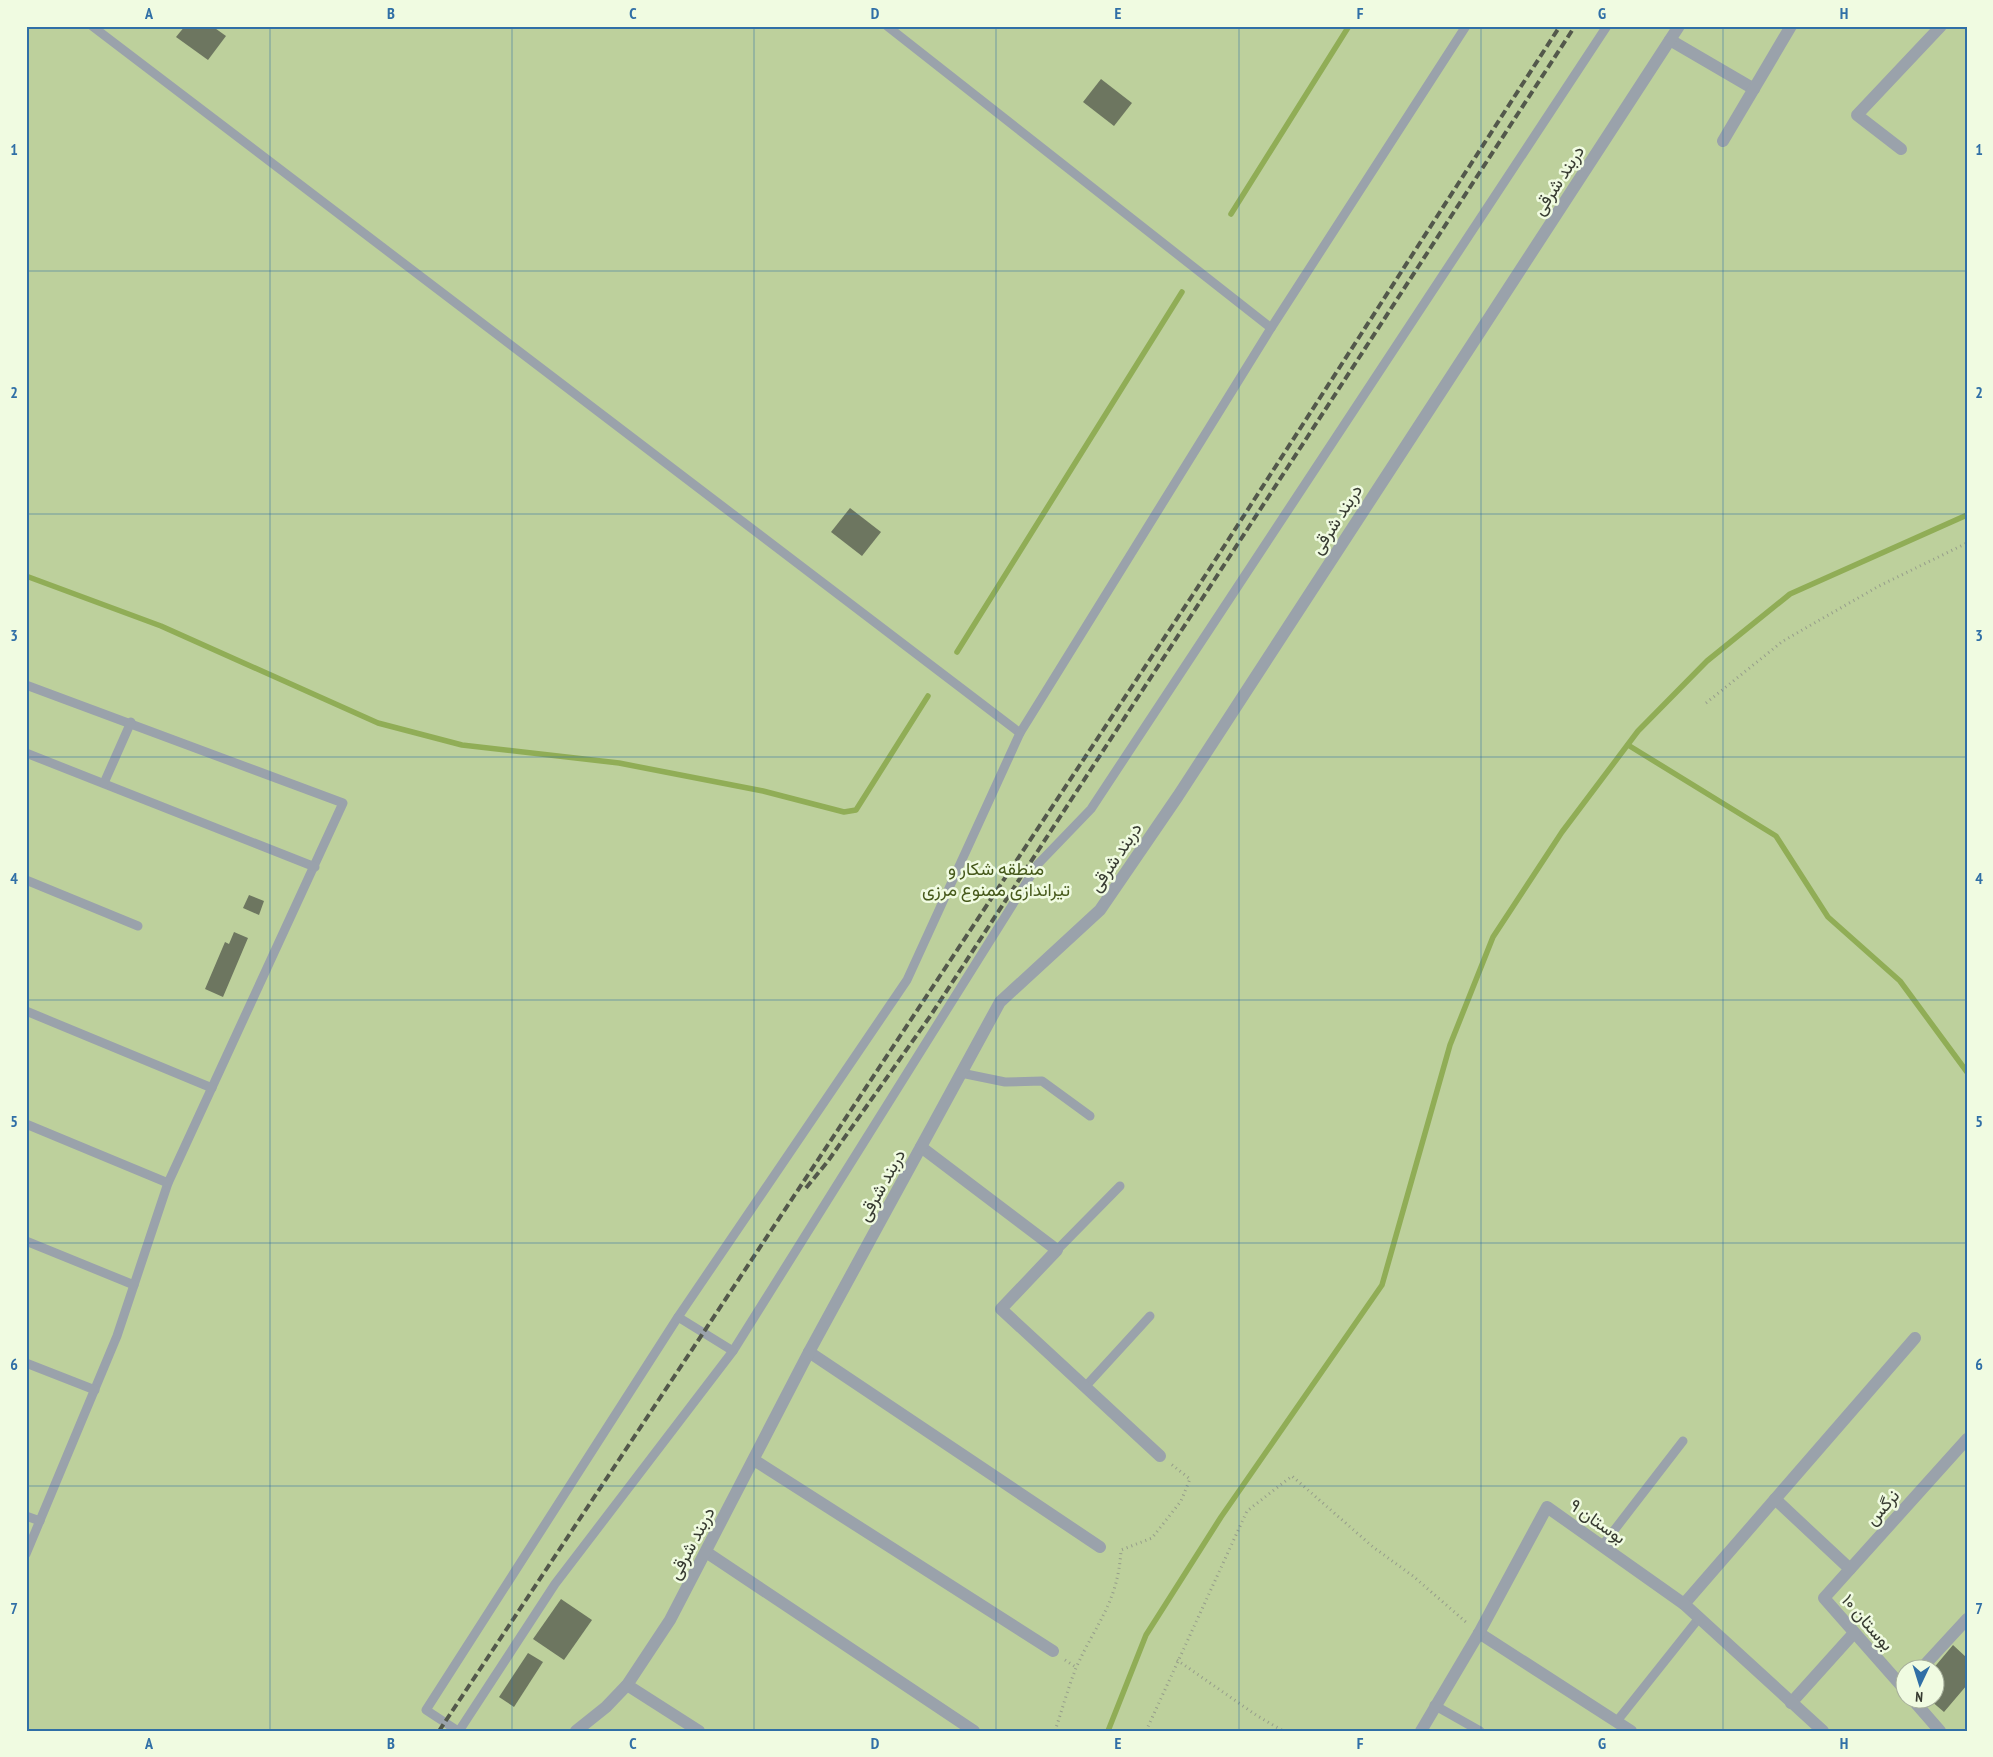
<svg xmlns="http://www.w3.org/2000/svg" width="1993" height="1757" font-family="'PT Sans Narrow',Vazirmatn,sans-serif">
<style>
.green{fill:#bdd09c;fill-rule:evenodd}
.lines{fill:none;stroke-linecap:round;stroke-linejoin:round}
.stream{stroke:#90ad56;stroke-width:5.5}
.building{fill:#6d7660}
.path{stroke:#969d8b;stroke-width:3;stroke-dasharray:1 4;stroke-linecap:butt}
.lane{stroke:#9aa2ab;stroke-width:9}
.street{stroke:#9aa2ab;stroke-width:12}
.rail{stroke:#53584b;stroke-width:4;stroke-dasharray:8 4;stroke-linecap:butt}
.grid{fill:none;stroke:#306fa6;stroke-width:1;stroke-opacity:0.55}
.labels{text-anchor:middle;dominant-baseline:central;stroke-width:5;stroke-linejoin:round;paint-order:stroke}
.street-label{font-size:18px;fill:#373b31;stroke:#f0fbe1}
.park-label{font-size:18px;fill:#46591b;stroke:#f0fbe1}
.neatline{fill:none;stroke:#306fa6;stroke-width:2}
.grid-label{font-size:16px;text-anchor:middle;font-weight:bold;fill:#306fa6}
</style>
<rect width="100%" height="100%" fill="#e3edd4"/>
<path class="green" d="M26,26H1967V1731H26ZM1906,1670H1936V1700H1906Z"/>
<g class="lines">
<g class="stream">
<polyline points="1231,214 1349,26"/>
<polyline points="26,576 161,626 378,723 462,745 619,763 763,791 844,812 856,810 928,696"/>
<polyline points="957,652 1182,292"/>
<polyline points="1628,745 1776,836 1828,917 1900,981 1967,1072"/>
<polyline points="1108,1731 1146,1635 1221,1517 1382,1285 1450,1045 1493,937 1562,832 1638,731 1707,661 1790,594 1967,515"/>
</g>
</g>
<g class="building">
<polygon points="185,26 212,26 226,36 208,60 176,37"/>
<polygon points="1101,79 1132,103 1114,126 1083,102"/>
<polygon points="850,508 881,532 862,556 831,532"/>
<polygon points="249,895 264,901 259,915 243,908"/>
<polygon points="234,932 248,938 223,997 205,989 225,942 229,944"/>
<polygon points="561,1599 592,1620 564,1660 533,1639"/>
<polygon points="1953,1645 1967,1658 1967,1685 1944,1712 1930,1700 1936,1700 1936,1670 1932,1670"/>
<polygon points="528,1653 543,1662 514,1707 499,1697"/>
</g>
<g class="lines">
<g class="path">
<polyline points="1706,703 1783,641 1879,586 1967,543"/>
<polyline points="1065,1660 1077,1668"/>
<polyline points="1177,1660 1256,1715 1283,1731"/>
<path d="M1055,1731C1062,1710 1068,1688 1076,1668C1096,1623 1118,1603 1121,1550L1152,1538L1181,1501L1190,1479L1171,1464"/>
<polyline points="1146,1731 1247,1511 1292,1476 1373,1547 1413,1576 1467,1623"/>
</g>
<g class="lane">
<polyline points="92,26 1020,733 1271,328"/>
<polyline points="887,26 1271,328 1466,26"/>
<polyline points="26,685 343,803 168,1183 117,1336 26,1554"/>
<polyline points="26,753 315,867"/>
<polyline points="104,783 131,722"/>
<polyline points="26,880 138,926"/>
<polyline points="26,1011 212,1088"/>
<polyline points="961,1073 1005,1082 1042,1081 1090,1116"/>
<polyline points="26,1124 168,1183"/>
<polyline points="26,1241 134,1285"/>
<polyline points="1057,1250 1120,1186"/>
<polyline points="678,1317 733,1351"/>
<polyline points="26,1363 95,1390"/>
<polyline points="1085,1387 1150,1316"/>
<polyline points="26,1516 40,1521"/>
<polyline points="1602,1546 1683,1441"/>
<polyline points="1434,1705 1480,1731"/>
<polyline points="1617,1721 1699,1618"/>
<polyline points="458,1731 426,1710 678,1317 907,980 1020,733"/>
<polyline points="459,1731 555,1584 733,1351 1038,864 1091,809 1607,26"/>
</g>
<g class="street">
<polyline points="1670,40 1754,89"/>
<polyline points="1723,141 1791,26"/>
<polyline points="1901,149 1857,115 1941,26"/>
<polyline points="921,1147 1057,1250 1001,1309 1160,1456"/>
<polyline points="809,1352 1100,1547"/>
<polyline points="754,1460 1053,1651"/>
<polyline points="1775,1499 1850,1569"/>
<polyline points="706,1552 974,1731"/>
<polyline points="1684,1604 1915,1338"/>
<polyline points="1479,1633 1631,1731"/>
<polyline points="1920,1670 1967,1619"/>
<polyline points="627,1685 699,1731"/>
<polyline points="1906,1691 1824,1598 1967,1439"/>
<polyline points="1913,1700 1940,1731"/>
<polyline points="1791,1703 1854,1633"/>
<polyline points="576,1731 606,1707 627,1685 670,1620 809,1352 1000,1002 1100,910 1178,796 1679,26"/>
<polyline points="1421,1731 1479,1633 1547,1507 1684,1604 1823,1731"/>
</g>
<g class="rail">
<polyline points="806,1188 828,1161 931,1015 1575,26"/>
<polyline points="439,1731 1192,596 1560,26"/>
</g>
</g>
<path class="grid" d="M270,26V1731M512,26V1731M754,26V1731M996,26V1731M1239,26V1731M1481,26V1731M1723,26V1731M26,271H1967M26,514H1967M26,757H1967M26,1000H1967M26,1243H1967M26,1486H1967"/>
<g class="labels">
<g class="street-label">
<text transform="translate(1558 180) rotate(-57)">دربند شرقی</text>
<text transform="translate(1336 519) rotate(-57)">دربند شرقی</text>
<text transform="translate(1115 857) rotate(-56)">دربند شرقی</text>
<text transform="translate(881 1185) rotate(-61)">دربند شرقی</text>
<text transform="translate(1882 1507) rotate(-48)">نرگس</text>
<text transform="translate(1598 1521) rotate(35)">بوستان ۹</text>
<text transform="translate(691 1543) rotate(-62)">دربند شرقی</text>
<text transform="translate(1868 1622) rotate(49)">بوستان ۱۰</text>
</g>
<g class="park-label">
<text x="996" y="868">منطقه شکار و<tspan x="996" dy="21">تیراندازی ممنوع مرزی</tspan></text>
</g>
</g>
<rect width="1993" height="1757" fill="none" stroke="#f0fbe1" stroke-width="55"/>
<g transform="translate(1920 1684) rotate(184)"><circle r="24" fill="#f0fbe1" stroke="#a6ae9b"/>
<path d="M0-4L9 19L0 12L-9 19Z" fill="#306fa6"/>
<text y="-8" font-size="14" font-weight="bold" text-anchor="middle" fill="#373b31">N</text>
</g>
<rect x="28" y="28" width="1938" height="1702" class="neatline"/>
<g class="grid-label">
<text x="149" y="19">A</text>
<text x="391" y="19">B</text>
<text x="633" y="19">C</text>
<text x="875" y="19">D</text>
<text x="1118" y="19">E</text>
<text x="1360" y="19">F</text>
<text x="1602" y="19">G</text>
<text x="1844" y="19">H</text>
<text x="14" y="155">1</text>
<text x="1979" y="155">1</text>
<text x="14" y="398">2</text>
<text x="1979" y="398">2</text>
<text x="14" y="641">3</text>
<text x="1979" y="641">3</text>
<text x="14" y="884">4</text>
<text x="1979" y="884">4</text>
<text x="14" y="1127">5</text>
<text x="1979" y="1127">5</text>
<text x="14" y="1370">6</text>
<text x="1979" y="1370">6</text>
<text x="14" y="1614">7</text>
<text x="1979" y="1614">7</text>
<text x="149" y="1749">A</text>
<text x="391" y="1749">B</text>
<text x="633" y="1749">C</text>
<text x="875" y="1749">D</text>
<text x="1118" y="1749">E</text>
<text x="1360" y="1749">F</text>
<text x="1602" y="1749">G</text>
<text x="1844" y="1749">H</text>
</g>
</svg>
